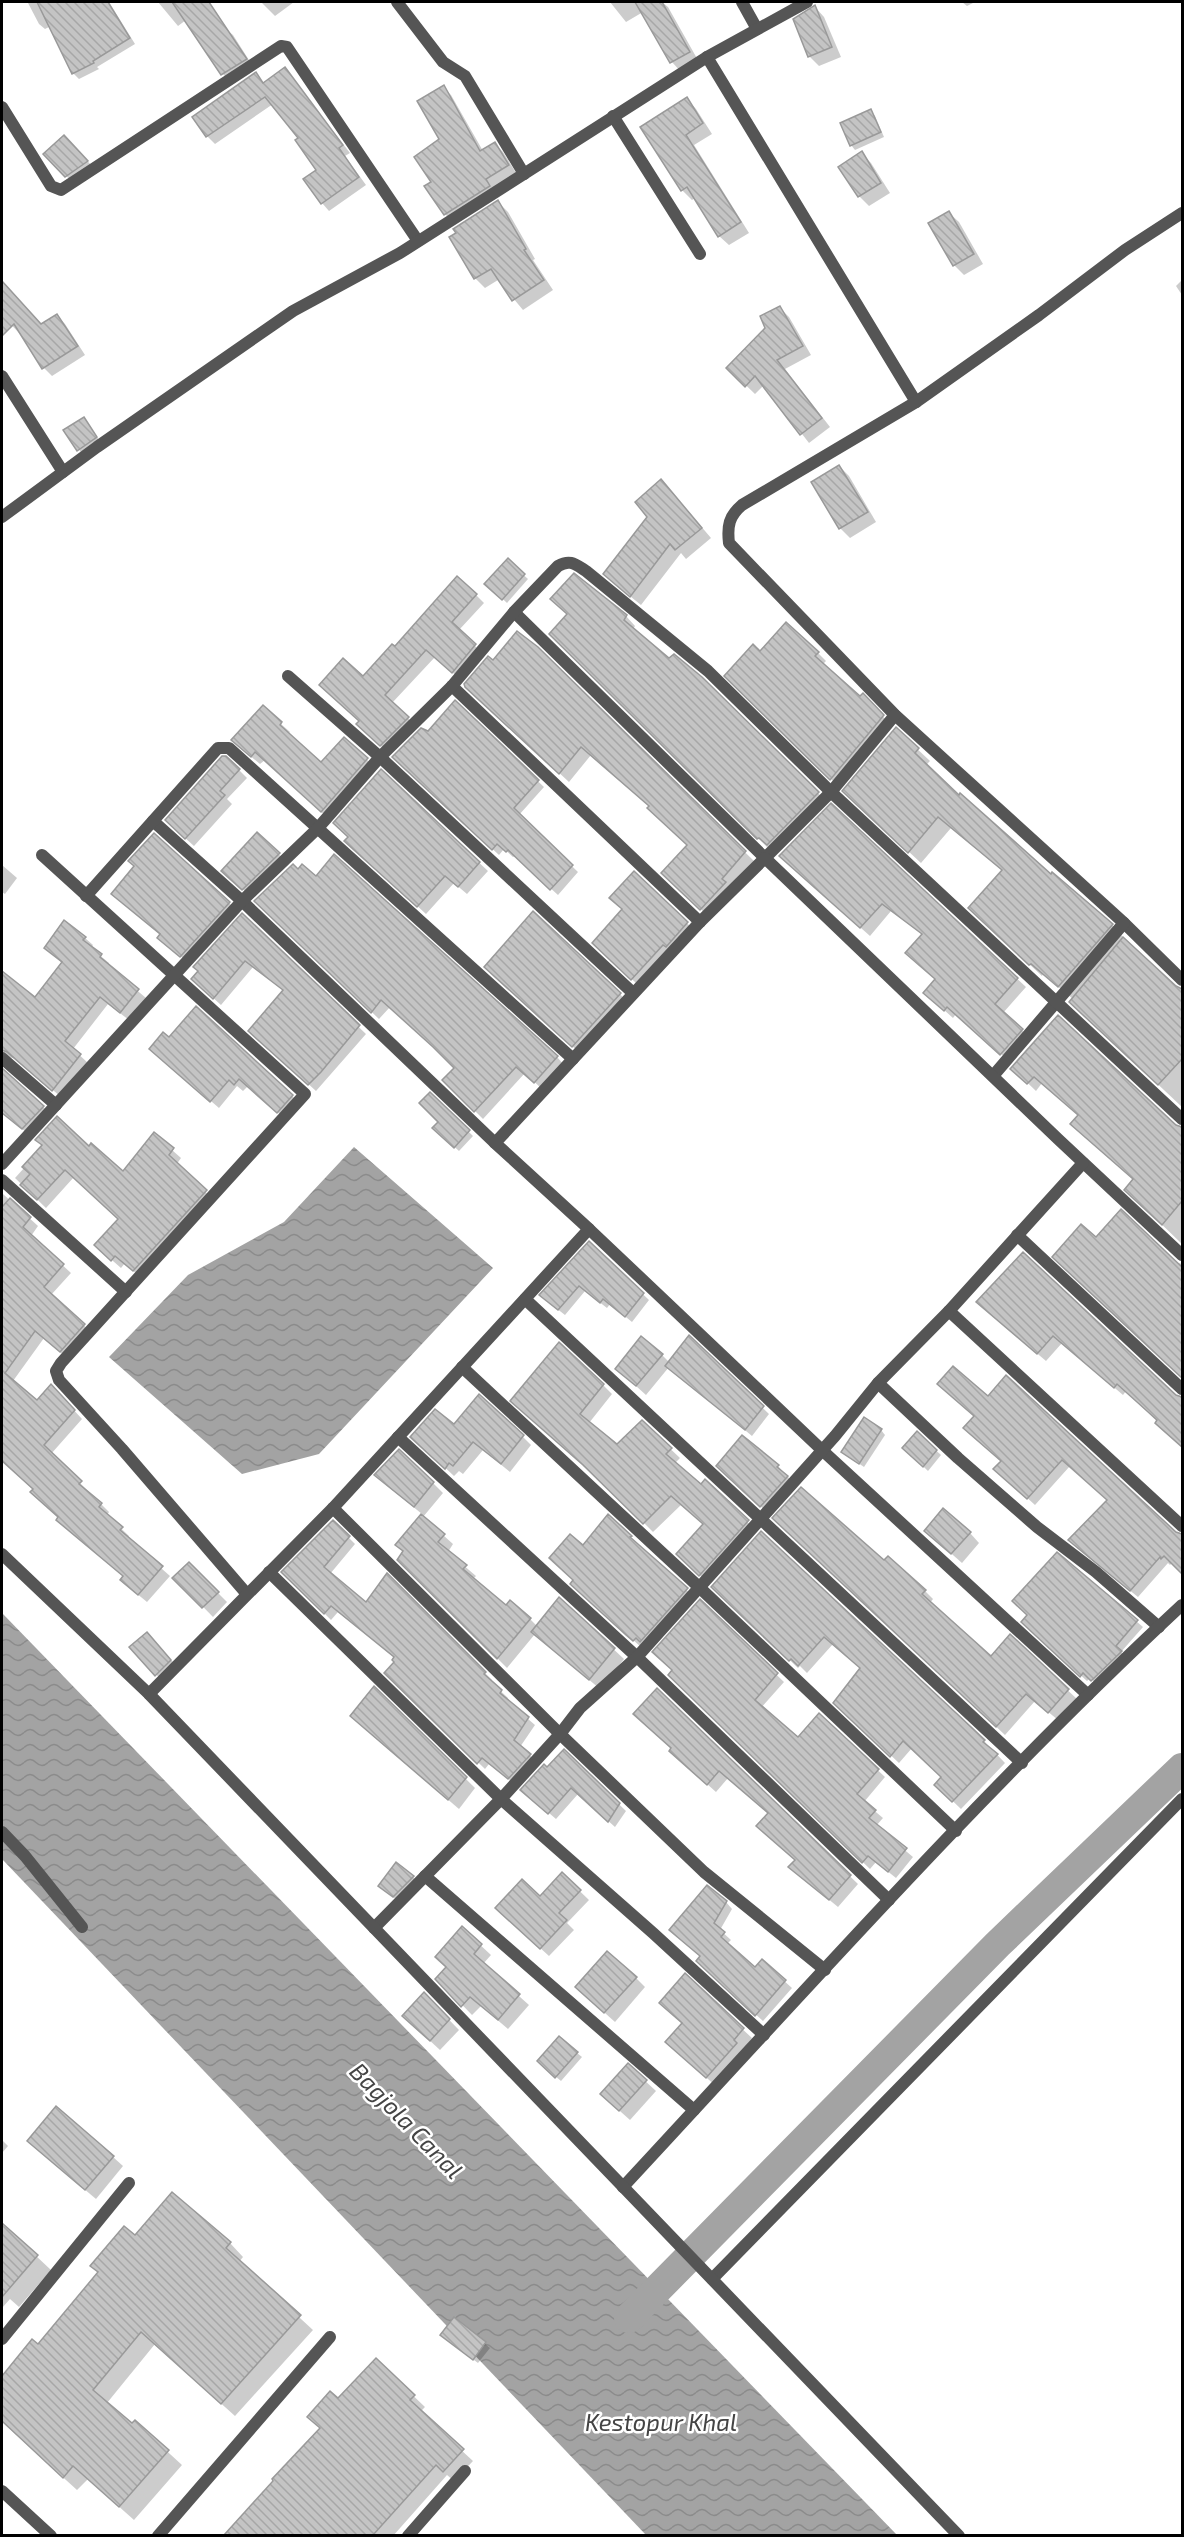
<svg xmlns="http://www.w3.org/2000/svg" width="1184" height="2537" font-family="'Exo 2',sans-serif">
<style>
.water{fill:url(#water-waves)}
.shadow{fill:#0003}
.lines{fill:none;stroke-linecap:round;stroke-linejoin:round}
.canal{stroke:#a3a3a3;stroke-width:30}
.building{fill:url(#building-back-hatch);stroke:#999;stroke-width:1.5}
.minor{stroke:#555;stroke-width:12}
.tertiary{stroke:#555;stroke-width:12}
.labels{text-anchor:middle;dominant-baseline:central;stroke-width:5;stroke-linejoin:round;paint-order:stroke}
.water-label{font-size:24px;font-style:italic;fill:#444;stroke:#fff}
</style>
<defs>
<pattern id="water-waves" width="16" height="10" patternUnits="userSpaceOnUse" patternTransform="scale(1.5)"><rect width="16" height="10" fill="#a3a3a3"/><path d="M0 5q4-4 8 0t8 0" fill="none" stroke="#8b8b8b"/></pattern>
<pattern id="building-back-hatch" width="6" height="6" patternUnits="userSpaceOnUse" patternTransform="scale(1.5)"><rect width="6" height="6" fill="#c4c4c4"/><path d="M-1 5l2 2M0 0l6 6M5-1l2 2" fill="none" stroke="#a7a7a7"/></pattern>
</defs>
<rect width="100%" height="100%" fill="#fff"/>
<g class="water">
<polygon points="354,1147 493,1268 319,1454 242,1474 109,1357 188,1275 284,1222"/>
<polygon points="2,1613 897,2535 646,2535 2,1859"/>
</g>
<g class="shadow">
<polygon points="31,2 109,2 135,44 97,67 99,69 79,79 73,73 51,26 45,29 39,24 28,3"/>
<polygon points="158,2 204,2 223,27 233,35 254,68 231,83 223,74 186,20 178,26"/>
<polygon points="261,2 294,2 275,16"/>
<polygon points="610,2 662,2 668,7 699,62 681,72 672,62 643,12 626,22"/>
<polygon points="962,2 975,2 967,6"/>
<polygon points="815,7 824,17 841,57 819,66 809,56"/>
<polygon points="285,69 350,153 345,156 366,185 329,211 322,203 318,170 300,138 273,104 215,144 207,136 256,74 264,84"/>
<polygon points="443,87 451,95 483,151 495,144 503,152 516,173 453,222 445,214 441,140"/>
<polygon points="687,99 696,109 712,134 694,145 749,233 729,245 719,236 695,198 692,200 682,190"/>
<polygon points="871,111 875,116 884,137 855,150 851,145"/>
<polygon points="64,137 97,171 76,186 45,154"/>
<polygon points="861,153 871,163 890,193 869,206 859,196 840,167"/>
<polygon points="498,202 508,212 535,259 533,260 553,290 523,310 498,280 485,288 475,278"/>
<polygon points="949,213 959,222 983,264 964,275 954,265"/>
<polygon points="1182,280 1182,295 1176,286"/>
<polygon points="2,283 41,326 57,316 65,324 85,355 52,376 44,368 21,333 20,334 2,315"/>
<polygon points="780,308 789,317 811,355 785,369 830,427 809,443 764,385 755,394 728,368 767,328"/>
<polygon points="88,423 100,442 83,455 65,430"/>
<polygon points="839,466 849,476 876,522 850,538 840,528"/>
<polygon points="671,491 711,538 686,559 681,553 641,605 615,584"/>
<polygon points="508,561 528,579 507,603 487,584"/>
<polygon points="476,595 484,603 459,630 483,654 461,680 435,657 392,703 416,726 389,753 366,733 361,721 363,678 395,648"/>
<polygon points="626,616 635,626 633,629 670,660 701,678 827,802 777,853 769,846 767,847 551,634"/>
<polygon points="537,648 755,862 710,918 663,873 688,845 651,807 591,755 569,782 476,696 493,662"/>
<polygon points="760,653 818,653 826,661 823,664 860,698 863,696 891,725 839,787 726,675"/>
<polygon points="455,703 544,787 519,815 578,872 558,895 515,856 513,857 504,849 499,855 394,757 428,733"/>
<polygon points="281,724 290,732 288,734 321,764 344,739 376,768 330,820 265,760 260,764 242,749"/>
<polygon points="896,729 930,761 926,765 959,797 1112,925 1123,937 1122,938 1182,992 1182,1107 1079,1010 1073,999 1043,974 1042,976 982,920 1003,871 951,828 921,863 856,803"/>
<polygon points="239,770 247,778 227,799 232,804 194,846 174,828"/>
<polygon points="381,771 488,871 467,894 454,883 426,914 355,849"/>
<polygon points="831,806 1026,987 1003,1013 1030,1038 1010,1062 956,1014 953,1018 934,1001 936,980 923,935 891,911 870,936 789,864"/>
<polygon points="257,834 289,864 253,898 233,881"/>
<polygon points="2,865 17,878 5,894 2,892"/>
<polygon points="634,873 692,928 636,983 594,943 624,910"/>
<polygon points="256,901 557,1057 564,1065 543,1090 525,1073 483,1119 444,1080 456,1068 390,1007 379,1019"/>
<polygon points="122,903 229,903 238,912 190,964 168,946 161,935"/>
<polygon points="242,915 366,1034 316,1091 258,1038 284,991 253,967 221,1005 200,986"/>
<polygon points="85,938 93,945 91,948 109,963 107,965 146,998 129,1020 108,1004 73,1049 88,1063 61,1097 17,1059 8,1057 3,1061 2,1068 2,973 36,999 62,963 46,948"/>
<polygon points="494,976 620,994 628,1003 581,1054"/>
<polygon points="151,1049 292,1096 300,1103 285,1119 248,1086 243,1091 237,1086 219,1108"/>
<polygon points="1012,1068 1182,1128 1182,1244 1126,1190 1135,1180 1080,1115 1042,1083 1036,1091"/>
<polygon points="2,1070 51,1114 31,1136 2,1113"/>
<polygon points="430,1094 473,1136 459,1151 434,1128 440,1122"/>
<polygon points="154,1134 181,1158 176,1165 214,1200 142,1279 125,1263 121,1268 105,1254 120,1219 74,1177 46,1208 15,1178 44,1146 124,1173"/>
<polygon points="2,1186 3,1194 38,1226 31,1236 71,1273 51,1295 92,1333 68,1359 44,1338 13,1381 37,1402 59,1394 82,1419 51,1454 109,1512 107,1515 129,1536 127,1538 170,1576 147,1602 130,1588 124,1577 2,1460 2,1443 5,1439 2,1435"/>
<polygon points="1096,1239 1182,1264 1182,1377 1062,1265"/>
<polygon points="589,1243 649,1300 632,1322 610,1304 607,1308 585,1291 565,1315 547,1301"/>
<polygon points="1023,1254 1176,1396 1182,1398 1182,1446 1126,1391 1123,1395 1062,1343 1046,1361 986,1310"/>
<polygon points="689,1338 769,1414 752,1436 669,1367 646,1395 617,1369 662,1355 670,1363"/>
<polygon points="603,1385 612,1394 589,1423 617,1446 642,1422 680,1458 675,1463 757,1530 709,1584 687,1563 704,1524 682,1504 653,1532 595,1474 522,1410"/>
<polygon points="988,1399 1179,1535 1182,1535 1182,1572 1172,1563 1170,1565 1168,1563 1138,1597 1077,1548 1109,1500 1070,1466 1035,1505 1003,1476 1002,1461"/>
<polygon points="454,1426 523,1437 531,1445 510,1472 483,1450 463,1474 459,1471 454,1476 421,1445"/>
<polygon points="881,1430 885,1435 864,1467 848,1456"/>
<polygon points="917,1433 941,1455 928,1471 904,1448"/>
<polygon points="778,1466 797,1487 771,1516 728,1476"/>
<polygon points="433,1483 443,1493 423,1517 453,1544 448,1552 476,1576 473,1579 506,1607 530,1619 537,1626 560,1599 624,1659 600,1689 535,1634 507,1668 399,1560 404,1552 397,1545 422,1514 386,1485"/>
<polygon points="608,1516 694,1597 642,1648 580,1592 575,1580 583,1547"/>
<polygon points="333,1522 355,1544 330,1574 367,1604 387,1575 492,1680 490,1681 508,1698 506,1700 535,1725 520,1747 536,1761 515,1784 489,1764 485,1769 386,1673 396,1662 396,1658 338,1612 331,1620 283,1572"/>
<polygon points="783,1527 884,1562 925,1591 933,1599 930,1603 991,1658 1010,1636 1077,1699 1058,1720 1035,1701 1005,1735"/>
<polygon points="761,1533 984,1741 1005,1763 961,1809 936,1785 943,1777 912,1748 899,1763 835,1703 862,1669 833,1644 807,1673 800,1666 798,1668 713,1587"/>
<polygon points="970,1533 979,1543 962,1563 936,1540"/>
<polygon points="1057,1554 1143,1627 1121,1652 1127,1658 1098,1685 1090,1678 1087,1681 1029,1628 1029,1615"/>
<polygon points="189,1564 227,1602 213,1617 175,1578"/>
<polygon points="700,1601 784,1682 761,1708 798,1739 819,1715 885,1777 864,1802 883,1818 876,1826 913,1857 896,1878 876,1862 870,1869 677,1683"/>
<polygon points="157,1644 180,1670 166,1685 131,1647"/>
<polygon points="374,1688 475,1788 459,1809 362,1726"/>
<polygon points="657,1690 858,1884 838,1907 799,1875 796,1861 769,1813 728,1778 716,1792 679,1759 673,1749"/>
<polygon points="564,1751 626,1811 615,1827 578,1794 556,1819 529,1796 547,1769"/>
<polygon points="562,1874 589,1900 567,1923 574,1930 549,1956 505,1916 540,1898"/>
<polygon points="413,1877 417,1881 398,1901 385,1890"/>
<polygon points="726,1902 732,1909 720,1930 731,1940 727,1944 756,1969 762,1961 792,1988 763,2021 704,1968 701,1957 678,1937"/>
<polygon points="462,1928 491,1955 483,1964 529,2005 508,2029 481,2006 472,2015 437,1979 447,1967"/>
<polygon points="685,1976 752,2038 716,2086 676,2051 684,2024"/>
<polygon points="636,1978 645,1987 615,2022 587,1997"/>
<polygon points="424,1994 459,2030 440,2050 414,2026"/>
<polygon points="577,2053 582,2057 561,2081 543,2066"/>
<polygon points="628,2065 656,2091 630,2120 612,2104"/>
<polygon points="2,2140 8,2146 2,2153"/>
<polygon points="38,2150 113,2157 123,2166 96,2199"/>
<polygon points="2,2224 51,2270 19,2307 10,2299 2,2308"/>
<polygon points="135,2237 230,2243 243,2257 239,2262 313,2330 235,2416 155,2344 107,2403 132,2425 135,2422 182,2465 134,2520 88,2479 77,2490 2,2422 2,2378 32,2342 38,2346"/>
<polygon points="454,2319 490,2348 478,2363 447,2340"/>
<polygon points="376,2360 425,2407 420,2412 473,2461 454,2481 447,2475 393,2536 226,2536 322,2429 338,2400"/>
</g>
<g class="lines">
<polyline class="canal" points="629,2318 998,1944 1182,1768"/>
</g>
<g class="building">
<polygon points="37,2 108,2 130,38 93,61 94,63 72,74"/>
<polygon points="172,2 209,2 247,59 221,75"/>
<polygon points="635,2 662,2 690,52 670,63"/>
<polygon points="815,5 832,47 808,57 793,19"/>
<polygon points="285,67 343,145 339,148 359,177 321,204 303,179 316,170 295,140 298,138 265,97 206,137 192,117 256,72 263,83"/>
<polygon points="444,85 480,151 495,142 509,165 486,179 490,186 444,215 424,186 431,182 414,157 439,139 417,101"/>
<polygon points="687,97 703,123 686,135 741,222 718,237 687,187 681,191 640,127"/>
<polygon points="871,109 881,132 850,146 840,123"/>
<polygon points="64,135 88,161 65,177 43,154"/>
<polygon points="862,151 881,183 858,197 838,167"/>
<polygon points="498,200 526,249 524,250 544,280 512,301 491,269 474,279 449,237 456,233 453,229"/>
<polygon points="949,211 974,254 953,266 928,223"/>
<polygon points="2,281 41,324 57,314 78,346 42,369 14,324 2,336"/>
<polygon points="780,306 803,346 777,360 822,418 800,435 755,376 745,387 726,368 765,328 760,316"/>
<polygon points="84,417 97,437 77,451 63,430"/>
<polygon points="839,465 868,512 839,529 811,482"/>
<polygon points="661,479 702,528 675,550 670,544 630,597 603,574 647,517 635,502"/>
<polygon points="508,558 525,574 502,600 484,584"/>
<polygon points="574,573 627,615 624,620 669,658 674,654 702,677 819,792 767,845 759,838 757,839 549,634 567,614 550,599"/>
<polygon points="457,576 477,594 452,622 476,644 452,673 426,650 385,695 409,717 380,746 356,724 359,721 319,685 343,658 363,676 392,644 395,646"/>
<polygon points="786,622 819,652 815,656 860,696 863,693 884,715 830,780 724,676 753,644 760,651"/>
<polygon points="517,631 538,647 746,851 722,879 726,882 700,910 661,873 687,845 647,808 649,806 581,747 559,774 465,687 464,684 488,656 493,660"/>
<polygon points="455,700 539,780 514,808 573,865 550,890 508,850 506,852 497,844 492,850 392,757 421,728 428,731"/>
<polygon points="263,705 282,722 280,725 321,762 344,737 368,758 321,812 255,752 251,757 231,740"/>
<polygon points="896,727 919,748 915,753 959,795 960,793 1051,874 1052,872 1113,924 1058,987 1031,964 1029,965 968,908 1002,870 938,817 908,853 842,791"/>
<polygon points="222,756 226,756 240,769 220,791 225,795 185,839 165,820"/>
<polygon points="381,769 480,862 458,887 445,876 417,907 344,841 348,837 333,823"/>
<polygon points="831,803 1018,978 995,1004 1023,1029 1000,1055 947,1007 944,1011 923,993 935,979 905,953 922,934 882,904 860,928 779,856"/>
<polygon points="257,832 280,853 242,890 221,871"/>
<polygon points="154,833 230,902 180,957 157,938 160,934 111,894 134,866 128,861"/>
<polygon points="334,854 558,1056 534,1083 516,1067 474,1112 442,1080 454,1068 433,1047 381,1000 371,1013 254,901 293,864 298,869 302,864 316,876"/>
<polygon points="634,871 688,922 666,947 663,945 631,980 592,943 622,909 609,898"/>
<polygon points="533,911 621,993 572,1047 484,967"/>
<polygon points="242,913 360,1025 321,1072 308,1085 248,1031 283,990 245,961 213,999 191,979 198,971 193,967"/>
<polygon points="64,920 86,937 83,940 102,954 100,957 139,989 120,1013 100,997 65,1041 81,1054 52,1091 7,1052 2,1050 2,971 35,997 62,962 44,948"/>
<polygon points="1123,937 1176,986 1182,989 1182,1059 1158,1085 1069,1002"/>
<polygon points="196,1006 293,1095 277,1113 239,1079 234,1085 229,1080 210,1102 149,1049 163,1032 169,1037"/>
<polygon points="1058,1015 1176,1125 1182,1127 1182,1201 1162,1225 1124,1190 1133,1179 1070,1124 1078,1115 1034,1077 1027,1084 1010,1069"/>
<polygon points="2,1068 44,1106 22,1129 2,1113"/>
<polygon points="430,1092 470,1130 454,1148 432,1128 438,1122 419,1103"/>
<polygon points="57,1116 89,1146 91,1143 123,1171 154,1132 174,1148 169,1155 207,1190 133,1271 115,1256 111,1261 94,1245 118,1219 65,1170 37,1200 20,1185 30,1174 22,1167 42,1145 35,1140"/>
<polygon points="10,1198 31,1217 23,1227 64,1264 44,1287 85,1324 60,1352 35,1331 5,1373 37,1400 51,1384 75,1410 44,1445 82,1481 79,1484 102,1503 99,1507 123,1527 120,1530 163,1566 138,1595 120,1580 123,1576 56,1520 58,1517 30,1492 33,1489 2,1461 2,1207"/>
<polygon points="1121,1209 1182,1267 1182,1378 1052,1257 1081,1224 1096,1237"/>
<polygon points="589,1241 644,1293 625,1317 603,1299 600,1303 579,1286 558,1310 539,1295"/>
<polygon points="1023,1252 1176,1395 1182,1397 1182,1447 1155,1423 1157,1420 1117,1384 1114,1388 1053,1336 1037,1354 976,1302"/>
<polygon points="689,1335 764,1406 745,1430 665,1366"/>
<polygon points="641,1336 663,1354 636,1386 615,1369"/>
<polygon points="559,1342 604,1384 580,1414 617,1444 642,1420 672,1448 666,1454 701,1484 705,1479 749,1520 699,1576 676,1554 703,1524 671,1496 643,1524 583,1465 510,1401"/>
<polygon points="953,1366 988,1396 1006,1375 1176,1532 1182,1534 1182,1574 1164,1556 1161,1559 1160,1557 1130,1591 1068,1540 1107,1500 1062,1460 1027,1499 993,1469 1001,1461 963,1428 974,1416 937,1384"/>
<polygon points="479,1394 524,1435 501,1464 473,1442 453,1466 449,1463 445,1469 410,1437 435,1409 454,1424"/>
<polygon points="864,1417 882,1429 859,1464 841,1452"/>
<polygon points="917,1431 937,1450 923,1467 902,1448"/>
<polygon points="742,1435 779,1465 777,1467 788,1476 760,1507 716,1466"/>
<polygon points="399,1449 434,1482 414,1507 374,1475"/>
<polygon points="801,1487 884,1560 888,1556 926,1590 922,1594 991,1656 1010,1634 1069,1689 1048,1713 1026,1694 996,1727 772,1518"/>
<polygon points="943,1508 971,1532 951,1554 924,1531"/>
<polygon points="421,1514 445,1534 438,1542 467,1565 463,1569 506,1605 510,1600 531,1618 497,1659 397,1560 403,1551 395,1545"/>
<polygon points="608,1514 632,1536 630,1537 688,1588 640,1642 636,1638 633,1641 626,1635 570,1584 573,1580 549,1558 570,1534 583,1545"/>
<polygon points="333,1520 350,1536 324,1567 366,1602 387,1573 486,1672 484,1674 502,1690 500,1693 529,1717 514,1740 531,1754 508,1779 482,1758 477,1764 384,1673 394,1662 392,1660 394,1657 331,1606 324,1614 281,1572"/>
<polygon points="761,1531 985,1740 983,1742 998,1754 952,1802 934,1785 941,1777 903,1741 890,1757 833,1703 860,1668 824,1637 798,1666 791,1659 789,1661 711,1587"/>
<polygon points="1057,1552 1138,1620 1116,1646 1122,1651 1091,1681 1083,1673 1080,1677 1021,1622 1027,1615 1012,1601"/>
<polygon points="189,1562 219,1592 202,1608 172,1578"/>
<polygon points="559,1597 615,1648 589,1680 531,1632"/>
<polygon points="700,1599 778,1673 755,1700 798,1737 819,1713 879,1769 857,1794 876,1810 869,1818 907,1848 888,1872 868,1856 862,1863 668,1675 672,1670 652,1652"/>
<polygon points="147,1632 171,1660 155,1676 129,1647"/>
<polygon points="374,1686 467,1777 448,1800 350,1716"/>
<polygon points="657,1688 851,1875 829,1900 788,1867 795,1860 756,1826 768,1813 719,1771 707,1785 669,1751 671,1748 633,1714"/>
<polygon points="564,1749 620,1803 608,1822 571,1788 548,1814 520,1790 544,1764 547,1767"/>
<polygon points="396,1862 414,1876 393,1897 378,1886"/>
<polygon points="562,1872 581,1890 559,1913 567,1920 540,1949 495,1908 522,1879 540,1896"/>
<polygon points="707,1885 727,1901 714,1923 725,1932 721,1937 755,1967 762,1959 786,1980 755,2016 696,1961 700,1956 669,1930"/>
<polygon points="462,1926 482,1944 474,1954 520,1994 498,2020 470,1997 461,2007 435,1979 446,1967 435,1957"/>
<polygon points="607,1951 637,1977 604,2013 575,1987"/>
<polygon points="685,1973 744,2028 734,2040 737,2043 706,2078 665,2042 682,2023 659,2003"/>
<polygon points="424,1992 450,2019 430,2041 402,2016"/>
<polygon points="559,2036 578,2052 555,2078 537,2061"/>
<polygon points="628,2063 647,2080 619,2111 600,2094"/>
<polygon points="56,2106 114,2156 85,2190 27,2141"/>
<polygon points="172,2192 231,2242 226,2248 301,2315 221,2404 141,2332 93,2390 132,2423 135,2420 169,2450 119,2507 73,2466 63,2478 2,2421 2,2376 32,2339 38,2344 98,2272 90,2266 124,2226 135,2235"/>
<polygon points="2,2223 38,2255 2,2297"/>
<polygon points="454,2317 486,2342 473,2360 440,2335"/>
<polygon points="376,2358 415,2395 410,2400 464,2449 443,2472 436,2465 373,2535 224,2535 273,2481 272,2479 320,2428 307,2417 330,2391 338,2398"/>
</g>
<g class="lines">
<g class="minor">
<polyline points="397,2 443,62 465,76 524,174"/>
<polyline points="742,2 757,29"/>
<polyline points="707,57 916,402"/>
<polyline points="2,107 51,186 61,190 281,46 287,47 418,241"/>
<polyline points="613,116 700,254"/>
<path d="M1182,213L1125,250L1039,315L916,402L742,505C729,516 727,526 729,543L895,715L1124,923L1182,980"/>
<polyline points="2,376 63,472"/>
<polyline points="2,517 97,447 293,311 400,253 707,57 807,2"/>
<polyline points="514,612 765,858 831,792 895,715"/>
<polyline points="288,676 380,757 633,993"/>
<polyline points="452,686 700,922"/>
<polyline points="153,821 242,901 495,1143"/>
<polyline points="42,855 305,1094 61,1363 56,1371 59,1380 122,1449 246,1593"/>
<polyline points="86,896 218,748 229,748 573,1059"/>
<polyline points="2,1058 56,1105"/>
<polyline points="993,1076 1124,923"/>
<path d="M2,1164L242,901L318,828L380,757L452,686L514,612L558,566C570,559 575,564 586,571L708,671L831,792L1182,1119"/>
<polyline points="2,1180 126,1292"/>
<polyline points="589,1229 823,1451 1088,1695"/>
<polyline points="1017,1235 1182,1389"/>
<polyline points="525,1299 1022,1763"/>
<polyline points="949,1311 1182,1526"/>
<polyline points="462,1367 700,1588 956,1831"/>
<polyline points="878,1383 958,1458 1037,1527 1096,1572 1159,1627"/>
<polyline points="398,1437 637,1657 889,1900"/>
<polyline points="333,1508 560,1734 704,1872 825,1970"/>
<polyline points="269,1572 501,1799 653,1933 764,2035"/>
<polyline points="149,1694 333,1508 589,1229 495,1143 700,922 765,858 1058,1139 1182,1255"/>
<polyline points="2,1832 25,1856 82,1927"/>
<polyline points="425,1876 694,2110"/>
<polyline points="374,1928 501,1799 560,1734 580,1708 637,1657 835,1436 878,1383 949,1311 1083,1163"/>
<path d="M623,2187C806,1990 985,1788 1182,1605"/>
<polyline points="712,2279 1182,1799"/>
<polyline points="2,2339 129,2183"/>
<polyline points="158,2536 330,2337"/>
<polyline points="408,2536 465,2471"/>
</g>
<g class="tertiary">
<polyline points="2,1554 149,1694 959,2536"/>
<polyline points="2,2491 51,2536"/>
</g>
</g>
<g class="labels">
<g class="water-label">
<text transform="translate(407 2120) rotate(46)">Bagjola Canal</text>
<text x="661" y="2421">Kestopur Khal</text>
</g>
</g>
<rect width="1184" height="2537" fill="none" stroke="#000000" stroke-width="6"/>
</svg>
